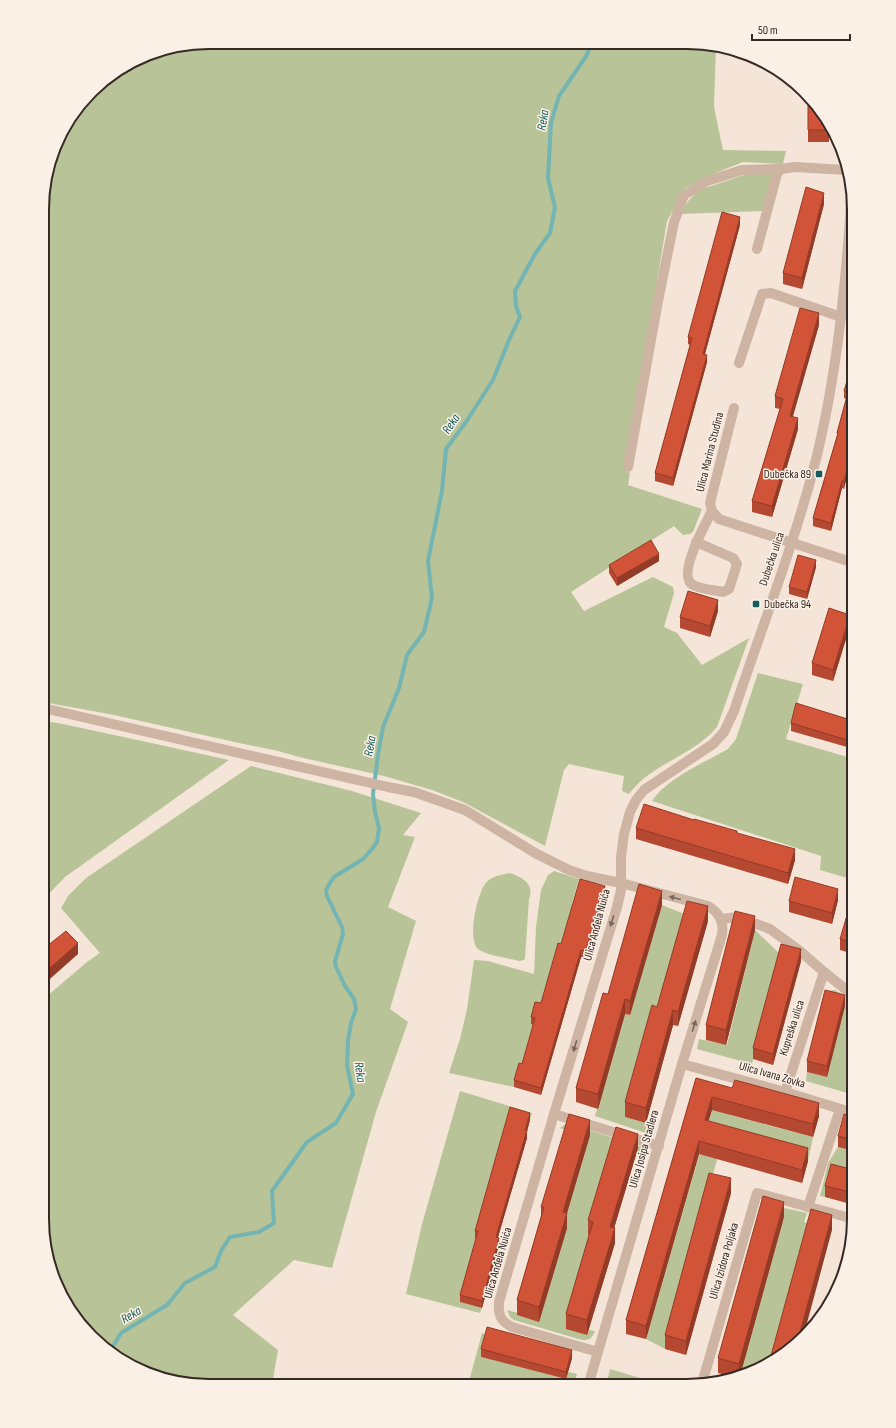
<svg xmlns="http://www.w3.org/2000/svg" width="896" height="1428" font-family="'Sofia Sans Condensed',sans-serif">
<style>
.green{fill:#b8c497}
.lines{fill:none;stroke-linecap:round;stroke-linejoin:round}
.stream{stroke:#74b4b2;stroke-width:4}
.minor{stroke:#cdb4a3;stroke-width:10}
.wall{fill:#b54830}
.shaded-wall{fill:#933b27}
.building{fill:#d25438;stroke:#933b27}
.oneway{fill:#7a685e}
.poi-dot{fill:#175d5d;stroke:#fbf0e5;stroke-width:1.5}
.labels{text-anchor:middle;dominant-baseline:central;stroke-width:3;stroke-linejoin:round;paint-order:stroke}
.street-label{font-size:12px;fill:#372a26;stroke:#fbf0e5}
.poi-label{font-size:12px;fill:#372a26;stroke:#fbf0e5;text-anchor:end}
.water-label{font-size:13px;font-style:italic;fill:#175d5d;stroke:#fbf0e5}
.rim{fill:none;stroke:#372a26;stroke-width:2}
</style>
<rect width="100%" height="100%" fill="#f4e5d8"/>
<g class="green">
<path d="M209,42L709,43L716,45L714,107L723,150L786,151L783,164L743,162L713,174L685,188L667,221L655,293L653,320L626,471L630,473L628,485L702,509L693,532L690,534L683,535L674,526L571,592L584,611L653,577L673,587L674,593L664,627L677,633L702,665L749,638L717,727C693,756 652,763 629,794L622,791L624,776L569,764L564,770L545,846L463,802L432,790L384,776L299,757L278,751L239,743L114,715L43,702V187L59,135L99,83L145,55Z"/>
<polygon points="774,171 763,211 680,214 689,200 699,190 744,175"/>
<path d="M758,673L803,684L786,739L854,759V880L820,870L821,856L652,801C667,778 704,763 728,749L736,739Z"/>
<polygon points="43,721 58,723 142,741 229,760 65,877 42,901"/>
<polygon points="251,766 352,791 421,813 403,835 415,837 388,907 416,921 390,1009 408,1022 376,1112 332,1268 294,1260 233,1315 278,1350 272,1385 187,1385 145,1373 107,1351 76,1321 55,1283 42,1219 42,993 46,997 87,962 100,953 61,908 68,896 86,878"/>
<polygon points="554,871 579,879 572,903 574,905 541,1011 531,1024 535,1026 522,1071 519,1070 514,1087 449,1073 460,1039 467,1009 474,960 488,961 534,974 536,927 541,890 548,875"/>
<path d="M510,873C522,877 535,884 529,899L525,958L524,960L520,961C509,958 487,956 478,949C467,939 477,895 485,884C491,876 500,875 510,873Z"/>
<polygon points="662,905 687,915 625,1117 646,1123 655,1129 646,1133 595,1116 625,1014 630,1015"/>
<polygon points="755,930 781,955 752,1064 697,1049 699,1039 727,1045"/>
<polygon points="835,990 854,1002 854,1095 806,1081 807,1072 827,1077 845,1006 826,991"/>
<polygon points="698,1080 735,1093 729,1115 813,1137 808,1161 723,1138 665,1349 646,1339 716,1097 696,1091 694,1082"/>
<polygon points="460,1091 532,1113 530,1120 511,1115 460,1302 482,1308 480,1313 406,1294 422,1224"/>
<path d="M569,1124L643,1147L645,1151L646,1155L636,1154L588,1235L593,1237L566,1328L587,1335L589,1330L595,1331C592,1339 589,1340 582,1340L514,1320L510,1317L507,1310L518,1313L517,1315L539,1321L566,1228L568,1131L560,1128L564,1125Z"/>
<polygon points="838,1147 854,1151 854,1181 831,1175 825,1197 820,1196 828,1163"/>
<polygon points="766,1204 807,1213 804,1222 811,1224 773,1360 751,1373 740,1376 784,1217"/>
<polygon points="482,1333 487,1335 481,1357 566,1379 568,1372 577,1374 573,1386 468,1385"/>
<polygon points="610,1369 667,1386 606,1386"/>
</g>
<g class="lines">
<polyline class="stream" points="109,1353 121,1333 167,1305 185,1283 215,1267 221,1251 230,1237 259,1232 274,1223 272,1191 307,1142 336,1123 353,1094 347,1065 348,1041 351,1023 356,1009 354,999 345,986 336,967 335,961 343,934 342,927 327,896 326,890 330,883 334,877 363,859 372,849 377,842 379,828 375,812 373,794 378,755 383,727 399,688 407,655 424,632 432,598 428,561 442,491 446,449 466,422 493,380 509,340 520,317 516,306 515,291 535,254 550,233 555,207 548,178 551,123 559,96 587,55 591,43"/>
<g class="minor">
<polyline points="757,249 777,174 781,169 795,167 846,170"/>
<polyline points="739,363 762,294 771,293 841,317"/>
<polyline points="734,408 710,503 712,511 719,519 854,563"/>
<polyline points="628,467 658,301 674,222 684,195 707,181 742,170 781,169"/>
<path d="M696,542L733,558L737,564L729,589L723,592C715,590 700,589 693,585C676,576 706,523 712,511"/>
<path d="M43,708L388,787L414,792L465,810L535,853L569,870L587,876L621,883L708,906C720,913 724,922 722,935L682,1064L588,1386"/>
<polyline points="721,919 738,917 770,929 800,951 824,972 854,996"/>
<polyline points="682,1064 785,1092 854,1113"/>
<polyline points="785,1092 824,972"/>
<path d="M554,1114L499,1302C498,1314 500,1321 512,1327L598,1352"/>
<path d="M659,1146L554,1114L617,907L621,890V857L624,834L630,812L636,800L644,790L713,744L724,732L734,711C761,630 792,550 814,467C826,421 834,373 840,325C845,281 850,237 851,193"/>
<polyline points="808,1207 840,1109"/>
<polyline points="838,1287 852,1237"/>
<polyline points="709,1382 703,1380 757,1193 854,1219"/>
</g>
</g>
<g class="wall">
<polygon points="808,95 829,130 829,142 808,142"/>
<polygon points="824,204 802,289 783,284 783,273"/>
<polygon points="740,225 705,354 707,362 673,486 655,481 655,473 690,345 688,344 688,337"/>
<polygon points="819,325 792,416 798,429 772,517 752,512 752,501 780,409 775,408 775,396"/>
<polygon points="854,331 854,347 852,346 852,339"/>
<polygon points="854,357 844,489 842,488 831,531 813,526 813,518 837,436 837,433 846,399 844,398 844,391"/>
<polygon points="659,561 617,586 609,573 609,565"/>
<polygon points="816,567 807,599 789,594 789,587"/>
<polygon points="854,586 854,613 849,611 849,604"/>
<polygon points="718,611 710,637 680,628 680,617"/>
<polygon points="850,626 833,681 812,675 812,663"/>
<polygon points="854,721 854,749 791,731 791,723"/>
<polygon points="694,820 737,833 795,860 788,884 636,839 636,828"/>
<polygon points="605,893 586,959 581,957 541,1095 514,1087 514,1080 522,1064 533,1025 531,1024 531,1017 541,1003 561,944"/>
<polygon points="838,900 832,924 789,912 789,901"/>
<polygon points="662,905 630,1015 625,1014 598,1109 576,1102 576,1088 608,994"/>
<polygon points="854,917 854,954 840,950 840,939"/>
<polygon points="708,921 678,1026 673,1025 646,1123 625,1117 625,1102 657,1007"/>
<polygon points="755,930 726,1045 706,1040 706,1025"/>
<polygon points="801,961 773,1065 753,1059 753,1048"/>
<polygon points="845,1006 827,1077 807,1072 807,1061"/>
<polygon points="696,1078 819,1116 813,1137 712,1110 708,1121 808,1161 802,1183 699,1154 646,1339 626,1334 626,1320"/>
<polygon points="854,1117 854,1151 838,1147 838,1136"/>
<polygon points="530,1120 527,1131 527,1138 498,1237 499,1245 482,1308 460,1302 460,1295 476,1238 475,1238 475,1231"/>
<polygon points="590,1135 567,1213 567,1228 539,1322 517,1315 517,1300 541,1217 541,1207"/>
<polygon points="638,1148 614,1228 615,1243 587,1335 566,1329 566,1314 589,1235 588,1235 588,1220"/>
<polygon points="854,1170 854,1205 825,1197 825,1186"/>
<polygon points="731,1193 686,1355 665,1349 665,1335"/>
<polygon points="784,1217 740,1376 733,1377 718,1373 718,1358"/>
<polygon points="481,1349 572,1358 566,1379 481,1357"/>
</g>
<g class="shaded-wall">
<polygon points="824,193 824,204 802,289 802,278"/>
<polygon points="740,217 740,225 703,361 703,354"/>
<polygon points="819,313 819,325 790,427 790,416"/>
<polygon points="707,355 707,362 673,486 673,478"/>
<polygon points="798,418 798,429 772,517 772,506"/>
<polygon points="854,442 854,450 844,489 844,481"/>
<polygon points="842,481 842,488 831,531 831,523"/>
<polygon points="659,554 659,561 617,586 617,578"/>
<polygon points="816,560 816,567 807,599 807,592"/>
<polygon points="718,600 718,611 710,637 710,626"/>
<polygon points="850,615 850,626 833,681 833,670"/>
<polygon points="795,849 795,860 788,884 788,873"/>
<polygon points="605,886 605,893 586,959 586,951"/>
<polygon points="838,889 838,900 832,924 832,913"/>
<polygon points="662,891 662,905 630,1015 630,1001"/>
<polygon points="708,906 708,921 678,1026 678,1012"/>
<polygon points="755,916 755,930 726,1045 726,1030"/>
<polygon points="78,943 78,954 42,986 42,975"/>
<polygon points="801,949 801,961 773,1065 773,1054"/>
<polygon points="581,950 581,957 541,1095 541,1088"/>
<polygon points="845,995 845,1006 827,1077 827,1066"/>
<polygon points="625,999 625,1014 598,1109 598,1094"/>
<polygon points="673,1010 673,1025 646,1123 646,1108"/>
<polygon points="712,1097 712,1110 705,1133 705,1120"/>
<polygon points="819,1103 819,1116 813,1137 813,1124"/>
<polygon points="530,1113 530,1120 527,1131 527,1138 496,1244 496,1237"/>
<polygon points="590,1120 590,1135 567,1213 567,1228 539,1322 539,1307 563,1212"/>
<polygon points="638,1134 638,1148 610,1242 610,1227"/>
<polygon points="699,1141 699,1154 646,1339 646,1326"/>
<polygon points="808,1148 808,1161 802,1183 802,1170"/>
<polygon points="731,1178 731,1193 686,1355 686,1341"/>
<polygon points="784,1202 784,1217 740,1376 739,1376 739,1364"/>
<polygon points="832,1215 832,1230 803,1338 797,1343"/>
<polygon points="615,1228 615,1243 587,1335 587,1320"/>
<polygon points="499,1238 499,1245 482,1308 482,1301"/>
<polygon points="572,1350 572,1358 566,1379 566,1372"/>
</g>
<g class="building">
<polygon points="808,96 820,107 829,123 829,130 808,130"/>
<polygon points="806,187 824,193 802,278 783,273"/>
<polygon points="722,212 740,217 703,354 707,355 673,478 655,473 692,338 688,337"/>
<polygon points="800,308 819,313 790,416 798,418 772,506 752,501 783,399 775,396"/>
<polygon points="854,331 854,339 852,339"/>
<polygon points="854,357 854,442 844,481 842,481 831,523 813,518 838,433 837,433 848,392 844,391"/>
<polygon points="651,540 659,554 617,578 609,565"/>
<polygon points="798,555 816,560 807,592 789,587"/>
<polygon points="854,586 854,605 849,604"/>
<polygon points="688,591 718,600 710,626 680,617"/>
<polygon points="829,608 850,615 833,670 812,663"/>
<polygon points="796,703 854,721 854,742 791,723"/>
<polygon points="644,804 694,820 694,819 737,831 737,833 795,849 788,873 636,828"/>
<polygon points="795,877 838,889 832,913 789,901"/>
<polygon points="580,879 605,886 586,951 581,950 541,1088 514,1080 519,1063 522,1064 535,1018 531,1017 535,1002 541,1003 558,943 561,944"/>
<polygon points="639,884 662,891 630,1001 625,999 598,1094 576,1088 603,993 608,994"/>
<polygon points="687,901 708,906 678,1012 673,1010 646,1108 625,1102 652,1005 657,1007"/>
<polygon points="735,911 755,916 726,1030 706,1025"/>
<polygon points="847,915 854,917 854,943 840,939"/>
<polygon points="66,931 78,943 42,975 42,950"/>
<polygon points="781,944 801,949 773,1054 753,1048"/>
<polygon points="825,990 845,995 827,1066 807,1061"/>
<polygon points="696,1078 732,1088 735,1080 819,1103 813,1124 712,1097 705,1120 808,1148 802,1170 699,1141 646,1326 626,1320"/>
<polygon points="510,1107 530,1113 525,1130 527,1130 496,1237 499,1238 482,1301 460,1295 478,1231 475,1231"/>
<polygon points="569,1114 590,1120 563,1212 567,1213 539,1307 517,1300 544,1207 541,1207"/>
<polygon points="844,1114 854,1117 854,1140 838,1136"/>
<polygon points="616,1127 638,1134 610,1227 615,1228 587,1320 566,1314 593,1222 588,1220"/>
<polygon points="831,1164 854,1170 854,1193 825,1186"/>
<polygon points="709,1173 731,1178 686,1341 665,1335"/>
<polygon points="763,1196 784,1202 739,1364 718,1358"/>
<polygon points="811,1209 832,1215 797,1343 789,1352 769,1363"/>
<polygon points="487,1327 572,1350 566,1372 481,1349"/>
</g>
<defs><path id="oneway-solid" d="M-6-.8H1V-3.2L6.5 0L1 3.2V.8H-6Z"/></defs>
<g class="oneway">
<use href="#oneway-solid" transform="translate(675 898) rotate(-165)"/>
<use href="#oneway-solid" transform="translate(612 921) rotate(107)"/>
<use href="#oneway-solid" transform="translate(694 1026) rotate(-73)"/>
<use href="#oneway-solid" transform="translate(575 1046) rotate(107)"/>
</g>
<g class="poi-dot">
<rect x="815" y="470" width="8" height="8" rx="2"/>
<rect x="752" y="600" width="8" height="8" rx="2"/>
</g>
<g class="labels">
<g class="street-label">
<text transform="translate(710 452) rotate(-76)">Ulica Marina Studina</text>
<text transform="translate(772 559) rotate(-71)">Dubečka ulica</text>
<text transform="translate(597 925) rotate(-75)">Ulica Anđela Nuića</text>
<text transform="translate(792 1028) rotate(-72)">Kupreška ulica</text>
<text transform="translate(772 1075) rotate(16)">Ulica Ivana Zovka</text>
<text transform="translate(644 1149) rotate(-74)">Ulica Josipa Stadlera</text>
<text transform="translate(724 1261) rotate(-74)">Ulica Izidora Poljaka</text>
<text transform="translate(498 1263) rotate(-74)">Ulica Anđela Nuića</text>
</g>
<g class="poi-label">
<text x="811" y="474">Dubečka 89</text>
<text x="764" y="604" text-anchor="start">Dubečka 94</text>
</g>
<g class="water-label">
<text transform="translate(543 120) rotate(-80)">Reka</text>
<text transform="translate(451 424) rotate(-56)">Reka</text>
<text transform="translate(370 746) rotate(-80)">Reka</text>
<text transform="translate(360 1072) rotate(81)">Reka</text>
<text transform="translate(131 1315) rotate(-31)">Reka</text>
</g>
</g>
<path d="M0 0H896V1428H0ZM209 49H687A160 160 0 0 1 847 209V1219A160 160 0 0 1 687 1379H209A160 160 0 0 1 49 1219V209A160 160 0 0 1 209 49Z" fill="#fbf0e5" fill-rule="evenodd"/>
<path class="rim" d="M209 49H687A160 160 0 0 1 847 209V1219A160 160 0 0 1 687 1379H209A160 160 0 0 1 49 1219V209A160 160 0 0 1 209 49Z"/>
<path d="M752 34v6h98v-6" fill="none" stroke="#372a26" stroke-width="2"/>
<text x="758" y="34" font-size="12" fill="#372a26" stroke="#fbf0e5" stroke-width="3" paint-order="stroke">50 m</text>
</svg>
